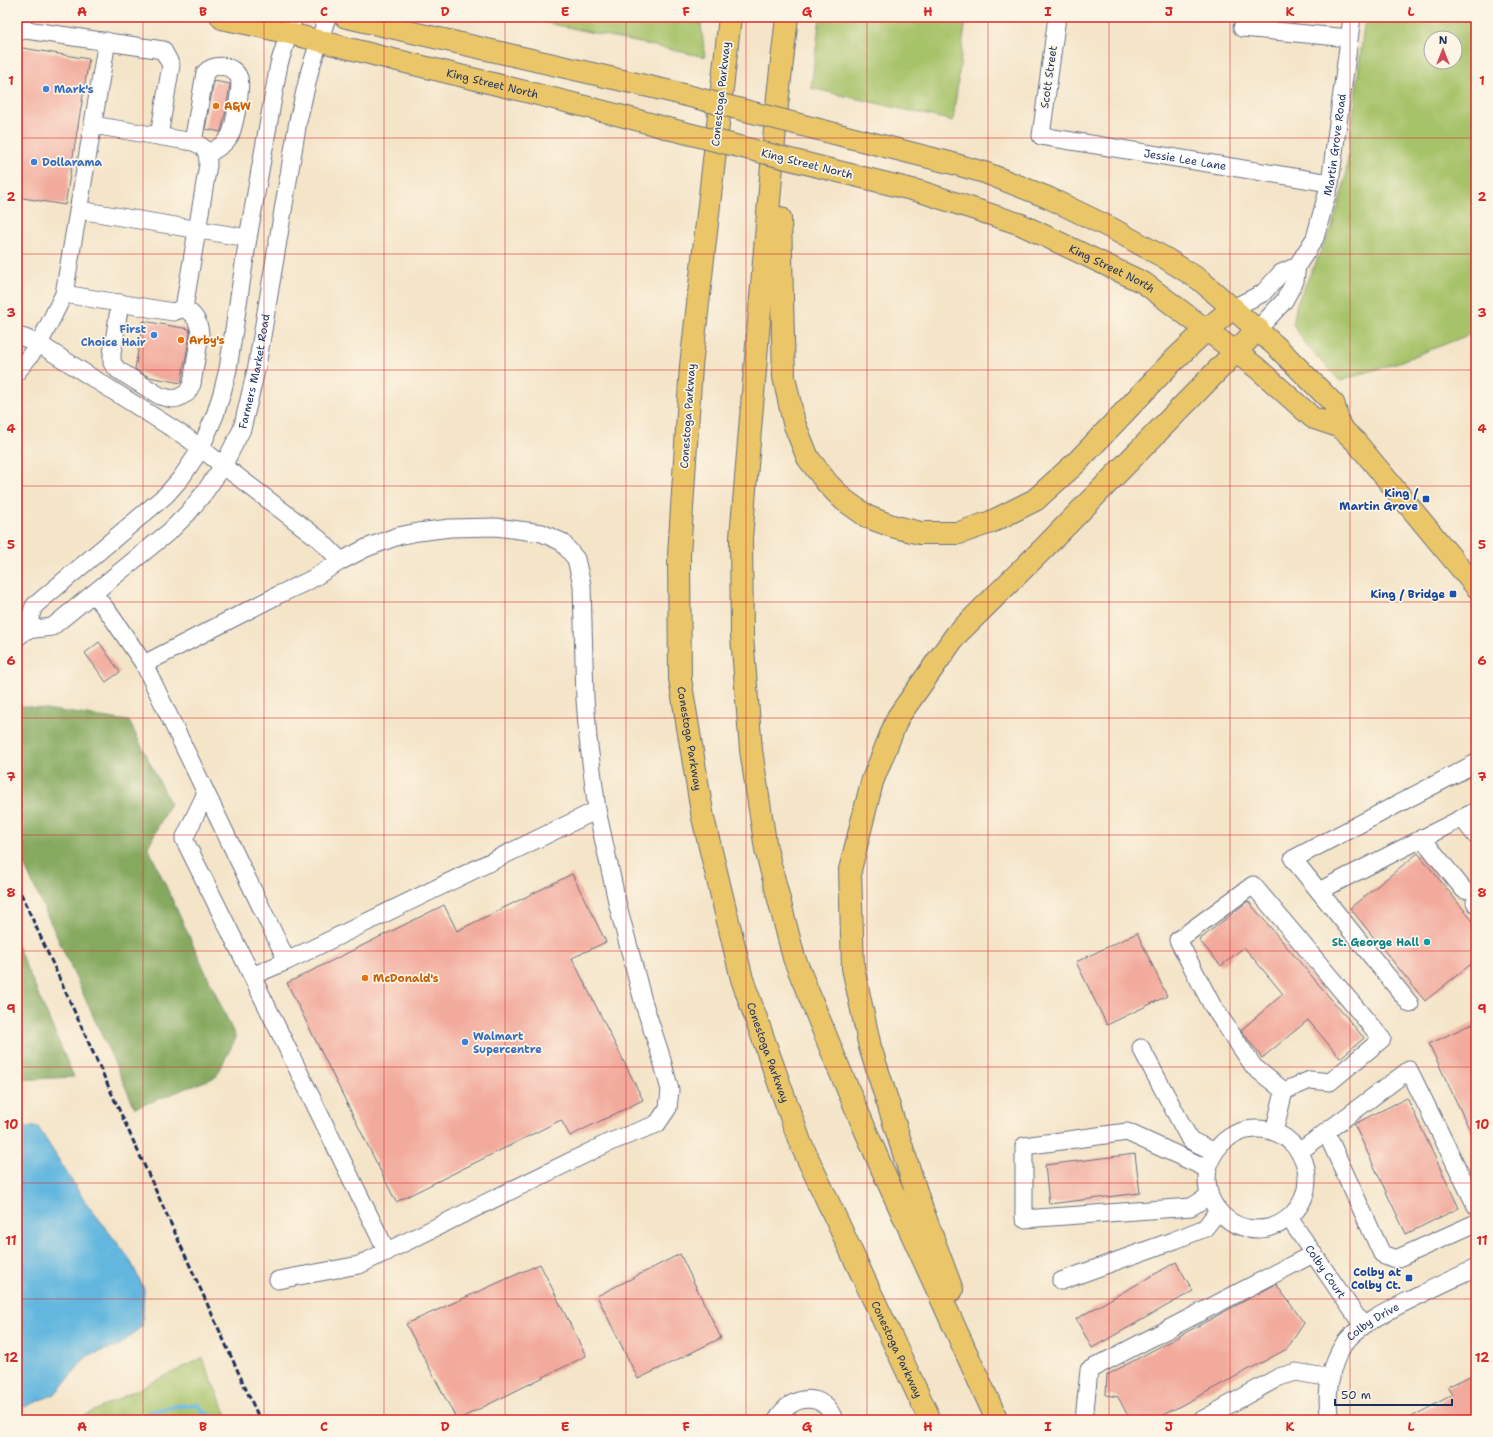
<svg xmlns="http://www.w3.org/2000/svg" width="1493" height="1437" font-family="'Shantell Sans',sans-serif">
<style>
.green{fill:#a7c36a;stroke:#617964;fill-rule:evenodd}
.forest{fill:#85a95e;stroke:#506c5e}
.water{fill:#63b7df;stroke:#3f739e}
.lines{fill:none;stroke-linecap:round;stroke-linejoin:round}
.stream{stroke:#63b7df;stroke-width:4.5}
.building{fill:#f2aa9c}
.minor-casing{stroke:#676e83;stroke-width:19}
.major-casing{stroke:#676e83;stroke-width:23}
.highway-casing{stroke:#676e83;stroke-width:24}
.minor{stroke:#fff;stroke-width:17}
.major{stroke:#ebc669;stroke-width:21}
.highway{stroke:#ebc669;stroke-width:22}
.rail{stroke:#1b2f5e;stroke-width:3;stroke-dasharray:6 3;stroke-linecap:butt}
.major-bridge-casing{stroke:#676e83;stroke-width:23;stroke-linecap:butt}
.major-bridge{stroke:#ebc669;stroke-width:21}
.grid{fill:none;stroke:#d62828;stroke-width:1;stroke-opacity:0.55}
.shop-dot{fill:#3f7fe0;stroke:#fcf5e5;stroke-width:1.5}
.food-dot{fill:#e8710a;stroke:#fcf5e5;stroke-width:1.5}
.transit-dot{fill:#1a4fb4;stroke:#fcf5e5;stroke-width:1.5}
.culture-dot{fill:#0f9aa8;stroke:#fcf5e5;stroke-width:1.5}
.labels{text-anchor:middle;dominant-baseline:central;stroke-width:3.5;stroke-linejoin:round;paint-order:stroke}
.street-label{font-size:11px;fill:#1b2f5e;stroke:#fcf5e5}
.shop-label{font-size:11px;font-weight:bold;fill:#366cbe;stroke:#fcf5e5;text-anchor:start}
.food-label{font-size:11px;font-weight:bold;fill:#c56008;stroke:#fcf5e5;text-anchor:start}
.transit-label{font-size:11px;font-weight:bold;fill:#164399;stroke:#fcf5e5;text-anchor:end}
.culture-label{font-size:11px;font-weight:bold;fill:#0d838f;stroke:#fcf5e5;text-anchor:end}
.neatline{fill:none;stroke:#d62828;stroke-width:1.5}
.grid-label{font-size:13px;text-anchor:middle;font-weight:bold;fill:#d62828}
</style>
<rect width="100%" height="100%" fill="#fcf5e5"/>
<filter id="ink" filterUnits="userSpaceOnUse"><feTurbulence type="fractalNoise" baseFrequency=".025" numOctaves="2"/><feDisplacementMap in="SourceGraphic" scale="8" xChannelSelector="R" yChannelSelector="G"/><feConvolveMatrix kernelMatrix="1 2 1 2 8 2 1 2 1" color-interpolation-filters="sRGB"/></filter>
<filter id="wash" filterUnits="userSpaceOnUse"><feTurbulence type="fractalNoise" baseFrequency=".012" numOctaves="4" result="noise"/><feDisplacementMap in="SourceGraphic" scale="16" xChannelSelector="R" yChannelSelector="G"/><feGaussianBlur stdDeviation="0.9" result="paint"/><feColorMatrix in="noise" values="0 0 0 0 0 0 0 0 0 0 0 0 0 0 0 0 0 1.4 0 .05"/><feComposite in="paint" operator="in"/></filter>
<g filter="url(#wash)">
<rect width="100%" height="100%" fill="#f4e4c8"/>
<g class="green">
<polygon points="520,17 700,17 705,57"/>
<polygon points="820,17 966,17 953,121 811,88"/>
<path d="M1365,17H1476V332L1399,362L1340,381L1306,345L1293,324L1297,303L1332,227L1345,181ZM1431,38H1455V62H1431Z"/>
<polygon points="202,1358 229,1420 75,1420"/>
</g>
<g class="forest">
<polygon points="17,705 129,721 170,803 148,847 236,1038 216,1077 135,1108 17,849"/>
<polygon points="17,945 74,1077 17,1080"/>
</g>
<polygon class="water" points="17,1127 38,1127 84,1200 129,1258 144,1289 142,1326 120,1345 87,1356 55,1394 17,1410"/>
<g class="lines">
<path class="stream" d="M134,1420C155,1409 175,1404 199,1405L202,1411L219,1420"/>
</g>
<g id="blocks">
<g class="building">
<polygon points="17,47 89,59 65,205 17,197"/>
<polygon points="214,81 230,84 226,110 221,132 205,129"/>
<polygon points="143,321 189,329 190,334 181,383 149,377 135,369"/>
<polygon points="99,642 120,672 106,682 85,653"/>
<polygon points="1418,853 1476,925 1476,960 1425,1001 1350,908"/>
<polygon points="572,874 606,942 572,958 643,1100 570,1136 561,1120 396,1202 287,983 444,905 457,931"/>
<polygon points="1248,901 1364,1038 1340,1058 1308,1020 1262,1058 1241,1030 1283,994 1244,947 1221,966 1199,940"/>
<polygon points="1137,933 1167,996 1107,1025 1076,962"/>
<polygon points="1476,1022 1476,1143 1429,1044"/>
<polygon points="1407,1098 1459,1208 1406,1234 1354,1124"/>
<polygon points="1135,1154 1140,1193 1049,1204 1045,1165"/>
<polygon points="680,1254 721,1338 638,1379 597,1296"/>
<polygon points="1176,1262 1193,1291 1092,1348 1076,1319"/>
<polygon points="540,1264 586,1356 457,1420 406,1324"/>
<polygon points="1276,1284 1304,1323 1287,1349 1154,1420 1130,1420 1118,1397 1106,1395 1107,1375"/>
<polygon points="1472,1375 1476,1382 1476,1420 1406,1420 1452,1395 1447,1387"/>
</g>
</g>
</g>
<g filter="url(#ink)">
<use href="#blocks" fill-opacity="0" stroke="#676e83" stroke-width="1"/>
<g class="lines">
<g class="minor-casing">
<g id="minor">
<path id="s1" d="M1057,17L1041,136L1330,183"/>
<polyline points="1242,28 1349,38"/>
<polyline points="17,32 26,30 163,50 171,65 159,136"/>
<path d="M193,142L205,73C213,63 234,64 239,78C242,86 235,121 232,130C231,134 229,138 226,141C221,147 214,150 208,154"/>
<polyline points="79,210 248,238"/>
<path d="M64,294L173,312L184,308L208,165C208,151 206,147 193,142L93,125"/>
<path d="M120,303L112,354V363L118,370L160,396L172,399L178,398L187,393L192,384L200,334C199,322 195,315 184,308"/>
<polyline points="1233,308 1263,293 1281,273 1297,266"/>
<path id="s2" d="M1258,329L1284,301L1295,281L1297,266L1315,238L1330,183L1352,17"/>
<polyline points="17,336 25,338 39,344 186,437 319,539 341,561"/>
<polyline points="17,372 39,344 64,294 107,41"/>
<polyline points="94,594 109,613 144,664 287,961"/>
<polyline points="26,630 34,606 166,495 181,478 200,450 215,415 222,393 228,369 248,238 279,64 294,17"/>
<path id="s3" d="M17,638L26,630L52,627L170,531L188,513L204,493L223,466L242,429L257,366L298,121L310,70L327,17"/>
<polyline points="144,664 278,595 310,580 341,561 366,548 398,536 418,532 450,528 496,527 542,533 562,542 576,559 582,585 585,699 588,738 597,810 618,906 643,1001 660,1053 670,1090 668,1108 657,1124 610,1142 359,1265 278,1280"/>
<polyline points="206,793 184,839 252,976 287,961 597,810"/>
<polyline points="1462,818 1476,836"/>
<polyline points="1422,838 1464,890"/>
<polyline points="1319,891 1476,811"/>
<polyline points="1475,902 1476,904"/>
<polyline points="252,976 387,1252"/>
<polyline points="1410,1004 1293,859 1476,763"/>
<polyline points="1141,1048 1190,1140 1215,1152"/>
<circle cx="1257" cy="1179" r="50"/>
<polyline points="1274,1132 1284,1091 1254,1067 1212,1005 1178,940 1253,885 1382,1039 1330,1082 1310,1080 1284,1091"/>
<polyline points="1326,1132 1382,1254 1396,1259 1476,1223"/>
<polyline points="1299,1152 1409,1070 1476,1206"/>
<polyline points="1208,1169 1127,1132 1024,1146 1024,1219 1191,1207 1209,1196"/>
<path id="s4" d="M1289,1218L1363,1326"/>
<polyline points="1061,1281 1175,1240 1205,1228 1218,1211"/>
<path d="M777,1420C790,1394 825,1391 834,1420"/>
<polyline points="1084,1420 1089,1370 1313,1254"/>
<polyline points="1202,1420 1279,1377 1296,1372 1331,1378"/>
<path id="s5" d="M1330,1420C1325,1395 1330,1365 1344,1344C1359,1323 1396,1307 1418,1296C1437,1286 1457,1277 1476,1268"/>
</g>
</g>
<g class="major-casing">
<g id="major">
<path id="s6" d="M221,17L223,19C282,30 341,47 400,61C490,83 581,104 670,129"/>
<polyline points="345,17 673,92"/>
<polyline points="844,136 951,163 986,173 1049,198 1111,228 1165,258 1200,280 1277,347 1334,404 1340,427"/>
<path id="s7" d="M832,170L922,192L1020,224L1144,283L1257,368L1313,418L1340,427L1356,442L1476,587"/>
</g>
</g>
<g class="highway-casing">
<g id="highway">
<path id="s8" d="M730,17L691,366L679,555L680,679L703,818L742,979L800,1142L930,1420"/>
<polyline points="787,17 777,105 741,538 742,636 751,750 766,849 794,958 840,1071 883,1171 997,1420"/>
<polyline points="780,218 784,377 794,423 808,458 828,484 844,500 868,517 892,526 920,533 959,533 991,522 1035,500 1077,462 1169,365 1206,330 1233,308"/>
<polyline points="952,1290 920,1204 870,1047 853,968 850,870 872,782 898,717 956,635 1045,547 1258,329"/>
</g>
</g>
<use href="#minor" class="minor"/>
<use href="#major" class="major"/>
<use href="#highway" class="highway"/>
<polyline class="rail" points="17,885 260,1420"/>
<g class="major-bridge-casing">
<g id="major-bridge">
<polyline points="673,92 844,136"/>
<polyline points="670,129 832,170"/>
</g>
</g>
<use href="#major-bridge" class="major-bridge"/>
</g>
</g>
<path class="grid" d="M143,17V1420M264,17V1420M384,17V1420M505,17V1420M626,17V1420M746,17V1420M867,17V1420M988,17V1420M1109,17V1420M1230,17V1420M1350,17V1420M17,138H1476M17,254H1476M17,370H1476M17,486H1476M17,602H1476M17,718H1476M17,835H1476M17,951H1476M17,1067H1476M17,1183H1476M17,1299H1476"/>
<g class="shop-dot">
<circle cx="46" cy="89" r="4"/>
<circle cx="34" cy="162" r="4"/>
<circle cx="154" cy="335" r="4"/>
<circle cx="465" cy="1042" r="4"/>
</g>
<g class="food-dot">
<circle cx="216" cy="106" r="4"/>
<circle cx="181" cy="340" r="4"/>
<circle cx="365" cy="978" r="4"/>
</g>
<g class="transit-dot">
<rect x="1422" y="495" width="8" height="8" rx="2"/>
<rect x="1449" y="590" width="8" height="8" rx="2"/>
<rect x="1405" y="1274" width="8" height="8" rx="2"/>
</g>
<circle class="culture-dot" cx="1427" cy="942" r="4"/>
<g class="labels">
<g class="street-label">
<text transform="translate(1049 77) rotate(-82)">Scott Street</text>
<text stroke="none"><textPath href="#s6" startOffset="280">King Street North</textPath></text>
<text transform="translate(721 94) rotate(-84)">Conestoga Parkway</text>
<text stroke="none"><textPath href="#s2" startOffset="205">Martin Grove Road</textPath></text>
<text stroke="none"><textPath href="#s1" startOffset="266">Jessie Lee Lane</textPath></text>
<text transform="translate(807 164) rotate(14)">King Street North</text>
<text stroke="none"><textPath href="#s7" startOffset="298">King Street North</textPath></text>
<text stroke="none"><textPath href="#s3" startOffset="375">Farmers Market Road</textPath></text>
<text transform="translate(688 416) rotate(-86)">Conestoga Parkway</text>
<text stroke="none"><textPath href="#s8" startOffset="725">Conestoga Parkway</textPath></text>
<text stroke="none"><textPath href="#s8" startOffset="1049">Conestoga Parkway</textPath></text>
<text stroke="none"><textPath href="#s4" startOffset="65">Colby Court</textPath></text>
<text stroke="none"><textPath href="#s5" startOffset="116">Colby Drive</textPath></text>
<text stroke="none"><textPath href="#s8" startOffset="1373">Conestoga Parkway</textPath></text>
</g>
<g class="shop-label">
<text x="54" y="89">Mark's</text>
<text x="42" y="162">Dollarama</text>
<text x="146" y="329" text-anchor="end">First<tspan x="146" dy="13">Choice Hair</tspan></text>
<text x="473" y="1036">Walmart<tspan x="473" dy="13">Supercentre</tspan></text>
</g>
<g class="food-label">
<text x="224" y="106">A&amp;W</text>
<text x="189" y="340">Arby's</text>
<text x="373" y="978">McDonald's</text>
</g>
<g class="transit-label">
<text x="1418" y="493">King /<tspan x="1418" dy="13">Martin Grove</tspan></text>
<text x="1445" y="594">King / Bridge</text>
<text x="1401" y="1272">Colby at<tspan x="1401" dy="13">Colby Ct.</tspan></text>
</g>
<g class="culture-label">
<text x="1419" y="942">St. George Hall</text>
</g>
</g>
<rect width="1493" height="1437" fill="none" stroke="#fcf5e5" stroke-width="44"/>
<g transform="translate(1443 50)"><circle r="19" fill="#fcf5e5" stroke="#a2a6af"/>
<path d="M0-3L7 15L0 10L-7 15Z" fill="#d1495b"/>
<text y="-6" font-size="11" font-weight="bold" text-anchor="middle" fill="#1b2f5e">N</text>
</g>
<path d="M1335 1399v6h117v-6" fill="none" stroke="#1b2f5e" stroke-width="2"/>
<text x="1341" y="1399" font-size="12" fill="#1b2f5e" stroke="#fcf5e5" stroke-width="3" paint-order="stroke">50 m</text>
<rect x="22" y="22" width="1449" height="1393" class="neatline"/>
<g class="grid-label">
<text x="82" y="16">A</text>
<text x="203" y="16">B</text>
<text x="324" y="16">C</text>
<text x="445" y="16">D</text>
<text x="565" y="16">E</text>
<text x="686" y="16">F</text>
<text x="807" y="16">G</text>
<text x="928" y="16">H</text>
<text x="1048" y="16">I</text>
<text x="1169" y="16">J</text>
<text x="1290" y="16">K</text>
<text x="1411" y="16">L</text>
<text x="11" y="85">1</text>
<text x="1482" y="85">1</text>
<text x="11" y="201">2</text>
<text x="1482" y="201">2</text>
<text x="11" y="317">3</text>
<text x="1482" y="317">3</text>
<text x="11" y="433">4</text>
<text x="1482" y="433">4</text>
<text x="11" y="549">5</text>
<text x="1482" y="549">5</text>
<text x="11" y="665">6</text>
<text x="1482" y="665">6</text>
<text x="11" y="781">7</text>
<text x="1482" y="781">7</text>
<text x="11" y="897">8</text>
<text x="1482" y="897">8</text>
<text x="11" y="1013">9</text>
<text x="1482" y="1013">9</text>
<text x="11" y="1129">10</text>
<text x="1482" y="1129">10</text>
<text x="11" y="1245">11</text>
<text x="1482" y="1245">11</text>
<text x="11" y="1362">12</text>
<text x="1482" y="1362">12</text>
<text x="82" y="1431">A</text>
<text x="203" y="1431">B</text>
<text x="324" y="1431">C</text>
<text x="445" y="1431">D</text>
<text x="565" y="1431">E</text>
<text x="686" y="1431">F</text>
<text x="807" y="1431">G</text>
<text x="928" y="1431">H</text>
<text x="1048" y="1431">I</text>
<text x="1169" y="1431">J</text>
<text x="1290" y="1431">K</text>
<text x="1411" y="1431">L</text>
</g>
</svg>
